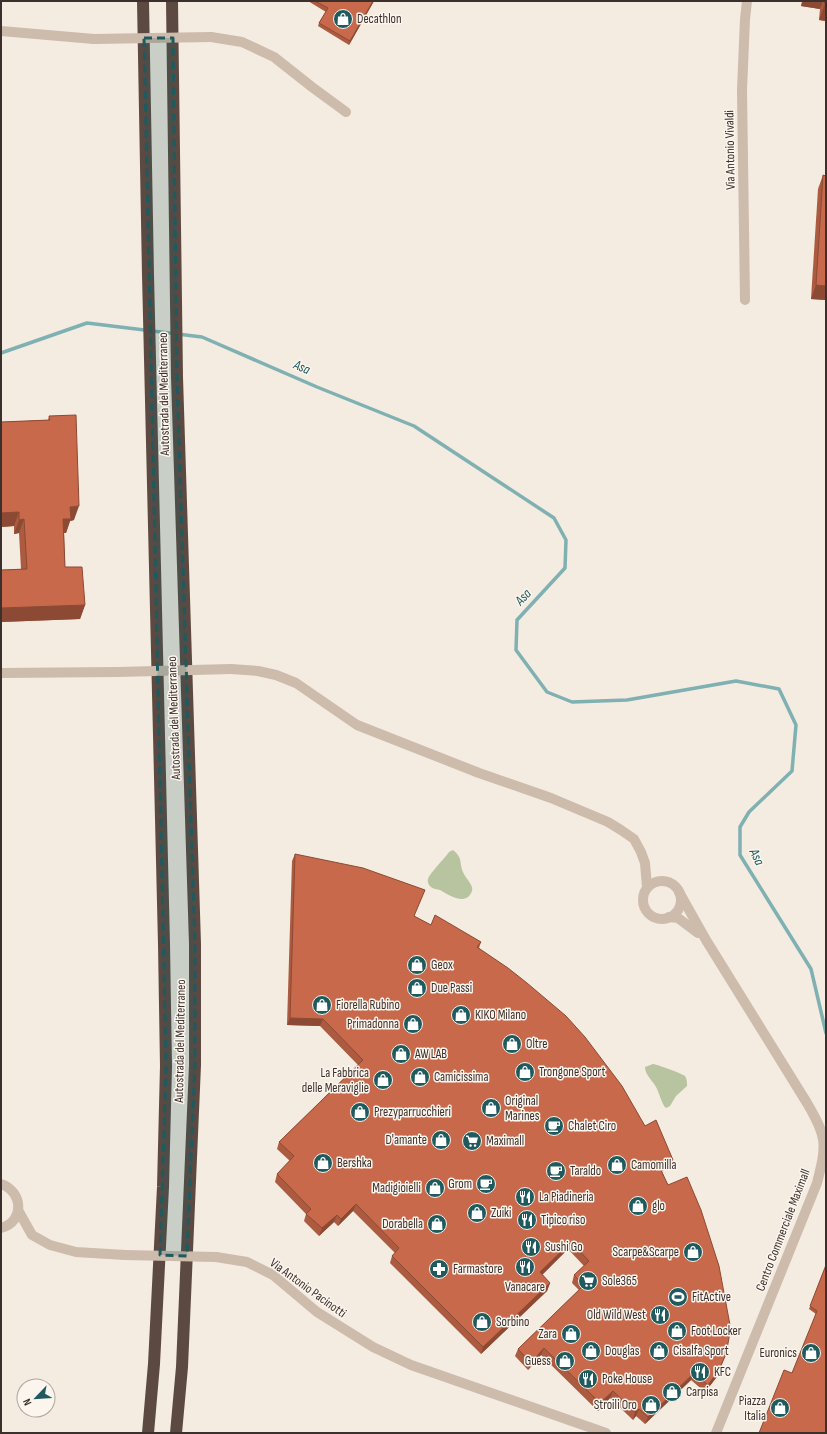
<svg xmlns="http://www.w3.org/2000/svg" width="827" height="1434" font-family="'Sofia Sans Condensed',sans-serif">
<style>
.green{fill:#b8c4a0}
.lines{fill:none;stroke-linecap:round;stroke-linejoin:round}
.stream{stroke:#7fb0b2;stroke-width:3.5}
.minor{stroke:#cdbbac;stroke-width:10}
.tertiary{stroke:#cdbbac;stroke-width:10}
.motorway{stroke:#5c4a42;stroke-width:12}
.minor-bridge{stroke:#cdbbac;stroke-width:10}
.wall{fill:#ac5a40}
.shaded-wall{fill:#8c4a34}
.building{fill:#c8694b;stroke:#8c4a34}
.marked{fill:#1f5a5e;fill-opacity:0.2;stroke:#1f5a5e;stroke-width:3;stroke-dasharray:8 5;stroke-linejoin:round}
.labels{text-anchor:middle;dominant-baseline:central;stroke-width:3;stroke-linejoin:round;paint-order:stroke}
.poi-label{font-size:13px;fill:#3b302b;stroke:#fbf5ee;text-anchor:start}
.street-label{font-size:13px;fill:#3b302b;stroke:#fbf5ee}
.water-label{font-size:14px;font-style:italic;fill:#1f5a5e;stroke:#fbf5ee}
</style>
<rect width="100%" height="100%" fill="#f4ebe1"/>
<g class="green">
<path d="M453,850C463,858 459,862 463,872C465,878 474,885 472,891C466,907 449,895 440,890C437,889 433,889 431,887C429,886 427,881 428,879C430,873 445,858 449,852Z"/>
<path d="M653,1064C656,1064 683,1074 685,1076C687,1079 687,1082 687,1086L676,1096L670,1106L666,1108C662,1105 659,1092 656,1087C653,1081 645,1075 645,1067Z"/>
</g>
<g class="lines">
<polyline class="stream" points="1,353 87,323 202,337 317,387 414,426 554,518 566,540 565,568 517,620 516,650 547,692 572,702 627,700 736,681 779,689 796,725 792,771 749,812 740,827 740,855 811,969 826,1033"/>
<g class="minor">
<polyline points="1,31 94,39"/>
<polyline points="211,37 242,42 274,57 312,87 346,112"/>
<polyline points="745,300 742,90 745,19 747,1"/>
<polyline points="231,669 258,671 276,675 296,683 357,725 479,773 551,798 608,822 621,830 634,839 641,852 645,863 647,887"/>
<polyline points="1,673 118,672"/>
<circle cx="662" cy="900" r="19"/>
<path d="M679,892L706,940L807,1103C827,1137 827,1144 817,1183L716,1433"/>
<polyline points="669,917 678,918 698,933"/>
<polyline points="18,1210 32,1235 50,1245 76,1252 125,1255"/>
<polyline points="216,1257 247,1262 273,1275 317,1312 373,1347 411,1365 606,1433"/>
</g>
<path class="tertiary" d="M1,1184C23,1191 25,1222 1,1228"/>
<g class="motorway">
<polyline points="143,1 148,275 164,944 166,1066 163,1187 154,1364 148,1433"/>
<polyline points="172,1 177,377 195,944 195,1065 182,1367 176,1433"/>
</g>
<g class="minor-bridge">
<polyline points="94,39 211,37"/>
<polyline points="118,672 231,669"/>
<polyline points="125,1255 216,1257"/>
</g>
</g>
<g class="wall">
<polygon points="308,1 374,1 349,45 318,26 319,23 326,12"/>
<polygon points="802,1 826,1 826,21 819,20 820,9 801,6"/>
<polygon points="823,175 826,300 811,299 818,189"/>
<polygon points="49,416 74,520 70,521 66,533 64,533 65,567 85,605 80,619 1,622 1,570 21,569 19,533 14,534 14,526 1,527 1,422 48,420"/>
<polygon points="295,854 431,925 481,942 479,948 645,1126 670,1167 662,1171 723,1361 716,1378 705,1392 691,1380 645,1424 636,1416 633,1420 610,1398 598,1411 541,1355 528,1370 515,1356 518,1349 579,1290 572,1283 574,1275 584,1266 568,1249 542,1275 550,1283 547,1291 481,1354 390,1263 392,1256 395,1253 353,1211 338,1226 334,1222 319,1236 304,1221 306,1214 275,1182 277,1174 290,1161 277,1149 279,1142 358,1065 320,1026 287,1025 292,861"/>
<polygon points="826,1265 826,1433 792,1373 816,1314 809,1309"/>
</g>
<g class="shaded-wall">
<polygon points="373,1 374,1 349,45 350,41"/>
<polygon points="803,1 823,1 820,9 801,6"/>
<polygon points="824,6 826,6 826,21 819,20"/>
<polygon points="816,285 826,286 826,300 811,299"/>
<polygon points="79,506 74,520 70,521 66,533 58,533 63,519 70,507"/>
<polygon points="19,512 14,526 1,527 1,513"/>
<polygon points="24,519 19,533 14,534 19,520"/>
<polygon points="85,605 80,619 1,622 1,608"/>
<polygon points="290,1018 323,1019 320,1026 287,1025"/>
<polygon points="673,1160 670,1167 657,1173 659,1166"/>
<polygon points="356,1204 353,1211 338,1226 341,1219"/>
<polygon points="337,1215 334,1222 319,1236 322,1228"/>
<polygon points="571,1242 568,1249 538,1279 540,1272"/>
<polygon points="550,1283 547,1291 481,1354 483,1347"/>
<polygon points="544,1348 541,1355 528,1370 531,1363"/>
<polygon points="726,1354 716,1378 705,1392 708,1385"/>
<polygon points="694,1373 691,1380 645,1424 648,1417"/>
<polygon points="613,1391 610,1398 598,1411 600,1403"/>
<polygon points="639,1409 636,1416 633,1420 635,1412"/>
</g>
<g class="building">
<polygon points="315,1 373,1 350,41 319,23 328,8"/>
<polygon points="825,1 826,1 826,6 824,6"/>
<polygon points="823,175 826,176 826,286 816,285"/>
<polygon points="76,415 79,506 70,507 71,519 63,519 65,567 82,567 85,605 1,608 1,570 27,569 24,519 19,520 19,512 1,513 1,422 50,420 49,416"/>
<polygon points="295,854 363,868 425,890 414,916 431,925 435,915 481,942 477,947 508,968 527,983 566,1016 585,1037 622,1086 645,1126 656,1120 673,1160 659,1166 668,1185 687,1177 701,1210 719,1266 730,1325 729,1338 726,1354 719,1370 708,1385 694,1373 648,1417 639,1409 635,1412 613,1391 600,1403 544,1348 531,1363 518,1349 584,1285 574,1275 589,1261 571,1242 540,1272 550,1283 483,1347 392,1256 399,1248 356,1204 341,1219 337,1215 322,1228 306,1214 311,1209 277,1174 294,1156 279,1142 363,1060 323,1019 290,1018"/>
<polygon points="826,1265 826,1433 759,1433 784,1370 792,1373 817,1311 810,1306"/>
</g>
<path class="marked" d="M144,38H173L177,377L195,944V1065L187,1256L160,1255L166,1066Z"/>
<defs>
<g id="shop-disc" transform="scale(1)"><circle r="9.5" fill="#1f5a5e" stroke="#fbf5ee"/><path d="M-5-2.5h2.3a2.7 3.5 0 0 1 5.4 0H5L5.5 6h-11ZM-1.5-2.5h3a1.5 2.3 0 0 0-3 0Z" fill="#fff"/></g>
<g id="cafe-disc" transform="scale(1)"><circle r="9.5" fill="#1f5a5e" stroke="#fbf5ee"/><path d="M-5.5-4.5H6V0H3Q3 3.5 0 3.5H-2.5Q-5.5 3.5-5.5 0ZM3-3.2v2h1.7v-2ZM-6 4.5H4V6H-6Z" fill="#fff"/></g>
<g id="supermarket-disc" transform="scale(1)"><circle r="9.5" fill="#1f5a5e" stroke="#fbf5ee"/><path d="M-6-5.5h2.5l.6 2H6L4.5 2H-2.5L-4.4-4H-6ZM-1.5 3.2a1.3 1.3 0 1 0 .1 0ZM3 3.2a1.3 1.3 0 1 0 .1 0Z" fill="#fff"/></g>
<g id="restaurant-disc" transform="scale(1)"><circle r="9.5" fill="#1f5a5e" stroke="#fbf5ee"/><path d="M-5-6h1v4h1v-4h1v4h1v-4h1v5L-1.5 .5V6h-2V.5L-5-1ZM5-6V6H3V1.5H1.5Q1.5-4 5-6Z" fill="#fff"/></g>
<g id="pharmacy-disc" transform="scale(1)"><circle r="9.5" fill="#1f5a5e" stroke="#fbf5ee"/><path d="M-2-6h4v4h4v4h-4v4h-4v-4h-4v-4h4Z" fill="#fff"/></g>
<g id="stadium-disc" transform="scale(1)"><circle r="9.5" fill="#1f5a5e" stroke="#fbf5ee"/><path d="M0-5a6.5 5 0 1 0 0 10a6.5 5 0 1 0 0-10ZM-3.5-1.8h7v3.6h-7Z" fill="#fff"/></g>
</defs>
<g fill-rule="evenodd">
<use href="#shop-disc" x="343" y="19"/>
<use href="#shop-disc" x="417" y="965"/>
<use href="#shop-disc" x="417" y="988"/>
<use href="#shop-disc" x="322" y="1005"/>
<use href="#shop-disc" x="461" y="1015"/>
<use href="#shop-disc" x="413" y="1024"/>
<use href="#shop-disc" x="512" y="1044"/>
<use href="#shop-disc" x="401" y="1054"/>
<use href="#shop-disc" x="525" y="1072"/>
<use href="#shop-disc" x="420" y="1077"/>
<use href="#shop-disc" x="383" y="1080"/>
<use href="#shop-disc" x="491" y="1108"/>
<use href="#shop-disc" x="360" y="1112"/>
<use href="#cafe-disc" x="554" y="1126"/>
<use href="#shop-disc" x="441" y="1140"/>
<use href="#supermarket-disc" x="472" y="1141"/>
<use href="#shop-disc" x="323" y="1163"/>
<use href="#shop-disc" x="617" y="1165"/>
<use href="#cafe-disc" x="556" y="1171"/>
<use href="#cafe-disc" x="486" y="1184"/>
<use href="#shop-disc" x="435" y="1188"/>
<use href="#restaurant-disc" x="525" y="1197"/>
<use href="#shop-disc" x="638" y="1206"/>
<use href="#shop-disc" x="477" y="1213"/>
<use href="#restaurant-disc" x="527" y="1220"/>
<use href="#shop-disc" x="437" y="1224"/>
<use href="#restaurant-disc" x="531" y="1247"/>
<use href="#shop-disc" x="693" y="1252"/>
<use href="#restaurant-disc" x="525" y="1267"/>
<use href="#pharmacy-disc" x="439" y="1269"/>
<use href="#supermarket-disc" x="588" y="1281"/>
<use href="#stadium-disc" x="678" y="1297"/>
<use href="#restaurant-disc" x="660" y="1315"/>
<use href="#shop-disc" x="482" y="1322"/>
<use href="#shop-disc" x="677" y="1331"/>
<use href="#shop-disc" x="571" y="1334"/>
<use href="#shop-disc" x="591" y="1351"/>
<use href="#shop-disc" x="659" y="1351"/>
<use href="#shop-disc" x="811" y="1353"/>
<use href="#shop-disc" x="565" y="1361"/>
<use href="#restaurant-disc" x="700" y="1372"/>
<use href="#restaurant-disc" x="588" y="1379"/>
<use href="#shop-disc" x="672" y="1392"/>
<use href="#shop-disc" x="651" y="1405"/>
<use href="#shop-disc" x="780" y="1408"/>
</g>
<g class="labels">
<g class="poi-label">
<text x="357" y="19">Decathlon</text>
<text x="431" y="965">Geox</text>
<text x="431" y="988">Due Passi</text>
<text x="336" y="1005">Fiorella Rubino</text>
<text x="475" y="1015">KIKO Milano</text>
<text x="399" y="1024" text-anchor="end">Primadonna</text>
<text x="526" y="1044">Oltre</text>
<text x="415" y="1054">AW LAB</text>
<text x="539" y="1072">Trongone Sport</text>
<text x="369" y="1073" text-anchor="end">La Fabbrica<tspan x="369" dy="15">delle Meraviglie</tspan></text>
<text x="434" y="1077">Camicissima</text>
<text x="505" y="1101">Original<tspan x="505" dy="15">Marines</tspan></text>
<text x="374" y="1112">Prezyparrucchieri</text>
<text x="568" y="1126">Chalet Ciro</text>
<text x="427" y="1140" text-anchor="end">D'amante</text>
<text x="486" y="1141">Maximall</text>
<text x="337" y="1163">Bershka</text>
<text x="631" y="1165">Camomilla</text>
<text x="570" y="1171">Taraldo</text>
<text x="472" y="1184" text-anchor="end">Grom</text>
<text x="421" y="1188" text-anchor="end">Madigioielli</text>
<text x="539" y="1197">La Piadineria</text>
<text x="652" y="1206">glo</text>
<text x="491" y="1213">Zuiki</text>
<text x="541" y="1220">Tipico riso</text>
<text x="423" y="1224" text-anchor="end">Dorabella</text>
<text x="545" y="1247">Sushi Go</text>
<text x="679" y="1252" text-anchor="end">Scarpe&amp;Scarpe</text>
<text x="453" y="1269">Farmastore</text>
<text x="602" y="1281">Sole365</text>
<text x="525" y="1287" text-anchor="middle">Vanacare</text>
<text x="692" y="1297">FitActive</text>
<text x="646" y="1315" text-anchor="end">Old Wild West</text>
<text x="496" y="1322">Sorbino</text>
<text x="691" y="1331">Foot Locker</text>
<text x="557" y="1334" text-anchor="end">Zara</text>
<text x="605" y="1351">Douglas</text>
<text x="673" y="1351">Cisalfa Sport</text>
<text x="797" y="1353" text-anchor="end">Euronics</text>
<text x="551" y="1361" text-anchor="end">Guess</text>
<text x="714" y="1372">KFC</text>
<text x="602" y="1379">Poke House</text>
<text x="686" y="1392">Carpisa</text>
<text x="766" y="1401" text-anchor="end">Piazza<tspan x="766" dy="15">Italia</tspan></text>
<text x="637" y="1405" text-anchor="end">Stroili Oro</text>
</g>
<g class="street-label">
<text transform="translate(730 150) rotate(-91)">Via Antonio Vivaldi</text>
<text transform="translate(164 394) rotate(-91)">Autostrada del Mediterraneo</text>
<text transform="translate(174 718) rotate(-92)">Autostrada del Mediterraneo</text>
<text transform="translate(180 1041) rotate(-89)">Autostrada del Mediterraneo</text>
<text transform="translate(783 1230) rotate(-69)">Centro Commerciale Maximall</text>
<text transform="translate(308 1288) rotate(36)">Via Antonio Pacinotti</text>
</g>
<g class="water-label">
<text transform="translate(302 367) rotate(23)">Asa</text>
<text transform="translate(523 597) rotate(-47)">Asa</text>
<text transform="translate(757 857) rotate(64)">Asa</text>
</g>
</g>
<rect width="827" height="1434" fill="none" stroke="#3b302b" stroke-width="4"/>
<g transform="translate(36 1398) rotate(245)"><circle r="19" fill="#fbf5ee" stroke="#aea6a0"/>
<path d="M0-3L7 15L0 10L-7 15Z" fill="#1f5a5e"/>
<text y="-6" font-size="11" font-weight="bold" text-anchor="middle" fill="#3b302b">N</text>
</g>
</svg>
